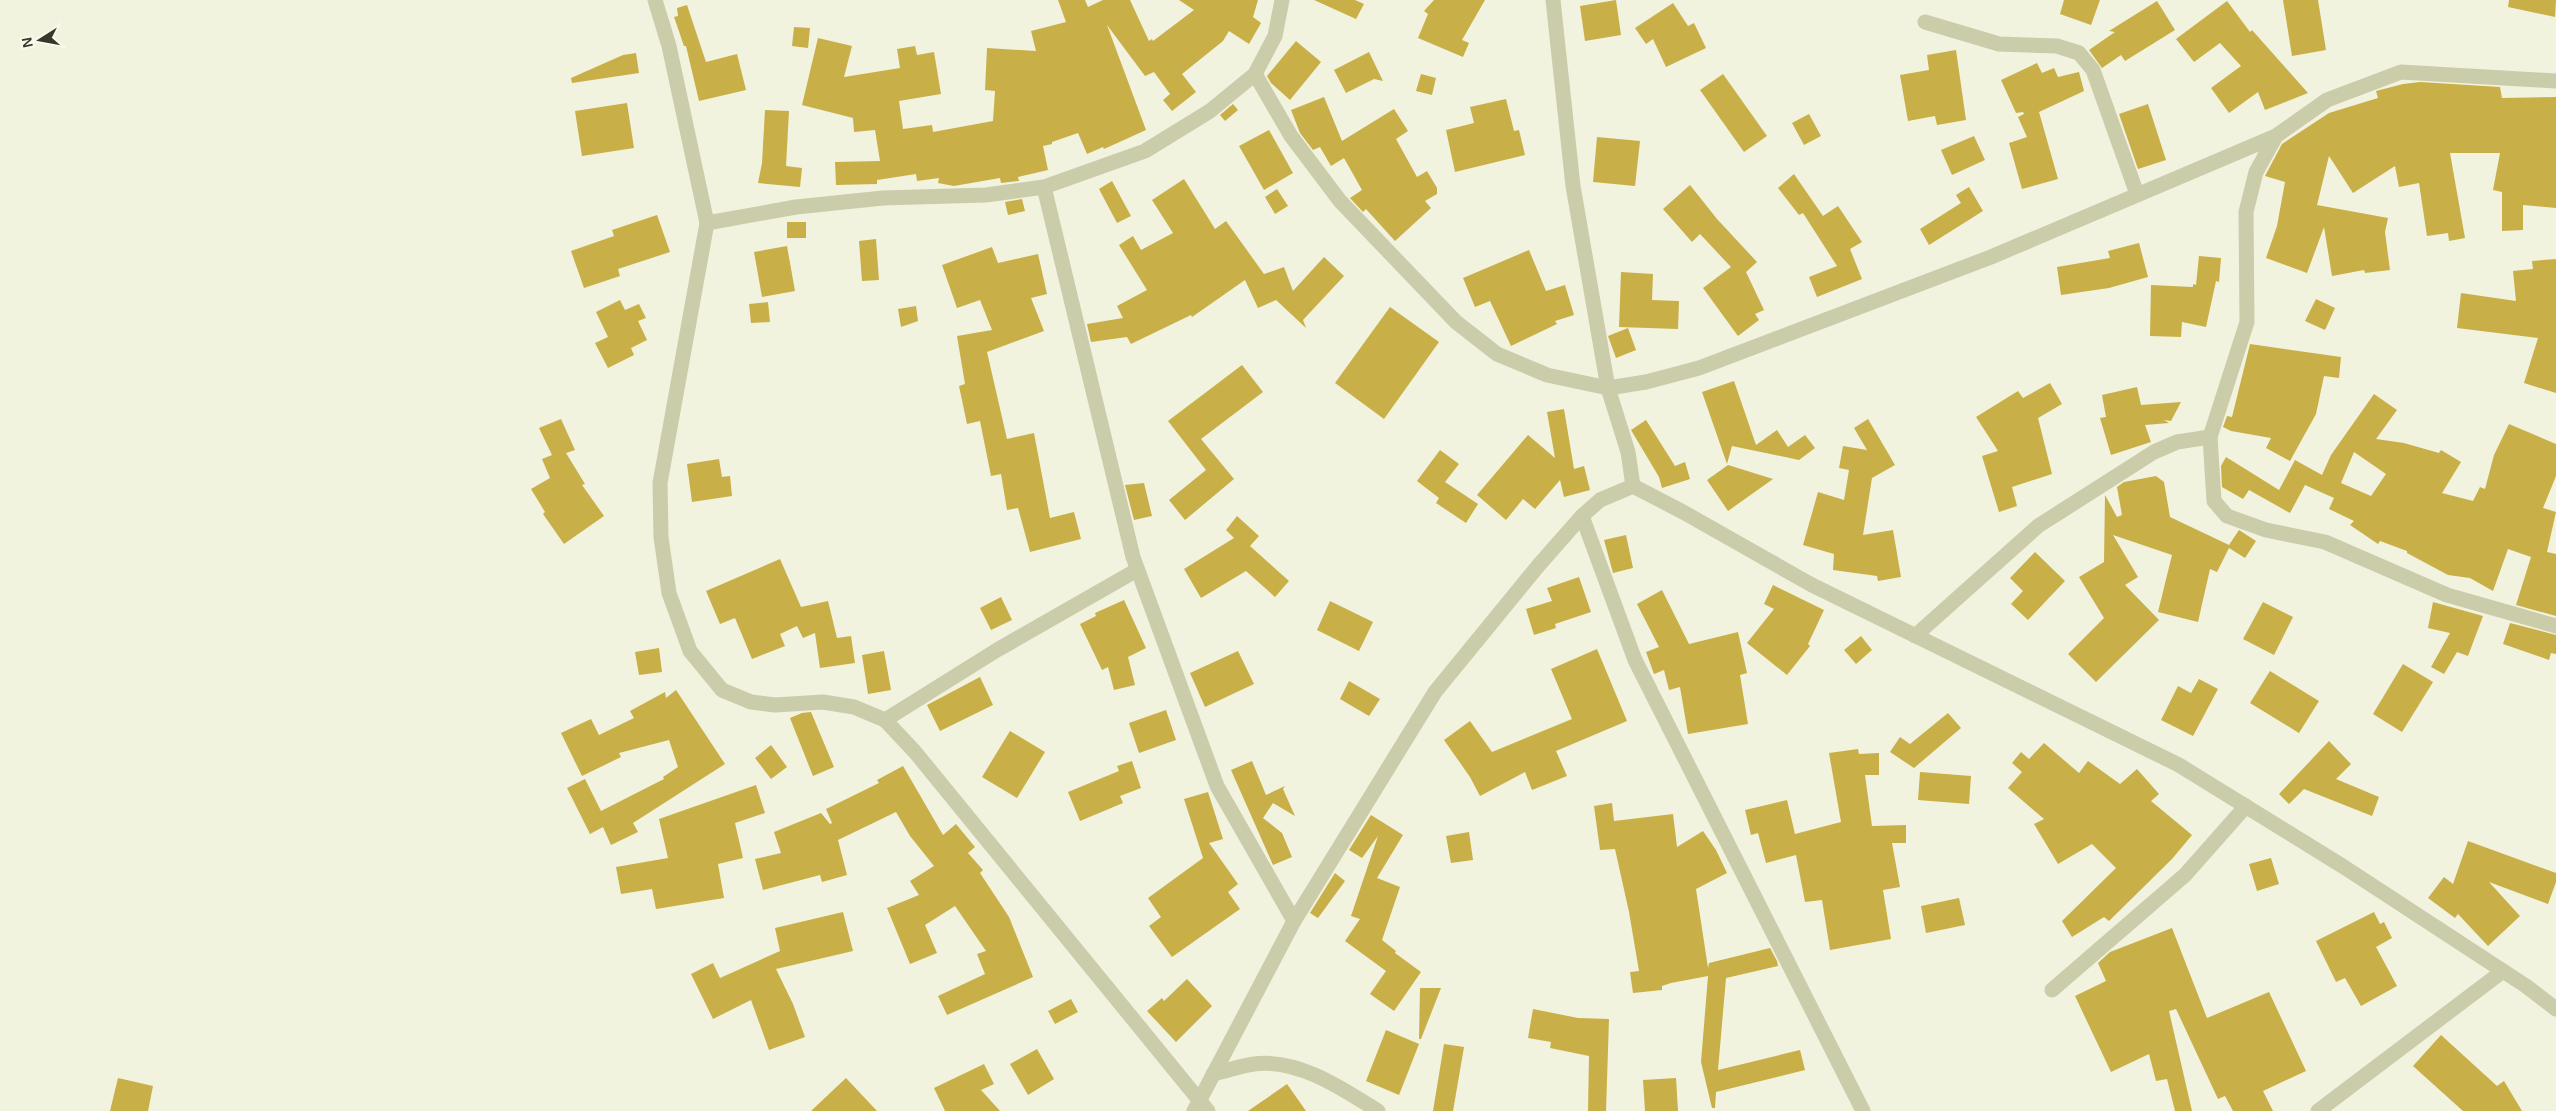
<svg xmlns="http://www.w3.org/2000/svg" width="2556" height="1111" font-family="Helvetica,sans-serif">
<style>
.building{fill:#c9af47;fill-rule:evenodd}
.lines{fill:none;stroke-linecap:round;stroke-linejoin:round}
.minor{stroke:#cbcca9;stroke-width:15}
</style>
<rect width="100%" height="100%" fill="#f1f3de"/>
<g class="building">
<polygon points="1058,0 1085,0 1088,7 1103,0 1130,0 1149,41 1152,39 1153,41 1194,10 1179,0 1258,0 1253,17 1261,23 1249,44 1229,31 1223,41 1182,74 1196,92 1172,111 1163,100 1170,94 1154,72 1145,76 1107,25 1146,130 1104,149 1103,147 1087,154 1078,133 1052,142 1052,144 1043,146 1048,170 1018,177 1019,181 1001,183 1000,178 954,186 938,183 939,178 917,181 916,174 877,180 877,184 836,185 835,162 880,161 875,130 854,132 853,118 802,105 818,38 852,46 844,77 900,68 897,49 915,46 917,55 934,52 941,94 899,101 903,129 932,125 933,132 993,121 995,91 985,90 987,48 1036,51 1031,31 1066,22"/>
<polygon points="1314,0 1355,0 1364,4 1356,19"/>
<polygon points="1434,0 1485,0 1462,40 1469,43 1463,57 1418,38 1428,14 1424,11"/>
<polygon points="1616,0 1621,35 1585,41 1580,6"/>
<polygon points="2064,0 2100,0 2091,25 2060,14"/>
<polygon points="2283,0 2318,0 2326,50 2292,56"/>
<polygon points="2509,0 2556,0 2555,17 2508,7"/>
<polygon points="2157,1 2175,30 2125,61 2121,55 2102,68 2089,50 2115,32 2109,31"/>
<polygon points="2227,1 2250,32 2252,30 2308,93 2265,110 2258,92 2229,113 2211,88 2241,66 2220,43 2194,62 2176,39"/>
<polygon points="1673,3 1688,26 1694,23 1706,48 1666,67 1653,39 1646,44 1635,28"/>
<polygon points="687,5 706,62 737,54 746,90 699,101 686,46 684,46 674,17 678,16 677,8"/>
<polygon points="794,27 810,28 808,48 792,46"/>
<polygon points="1296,41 1321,62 1290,100 1271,83 1267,76"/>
<polygon points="1956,50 1966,120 1937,125 1935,116 1908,121 1900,75 1929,70 1927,55"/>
<polygon points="1369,52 1383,81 1374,79 1346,93 1334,70"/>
<polygon points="636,53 639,73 572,83 571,78 623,55"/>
<polygon points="2037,63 2042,73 2054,68 2058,77 2079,72 2084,91 2039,112 2058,179 2022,189 2009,143 2027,137 2018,117 2024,114 2023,112 2016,113 2001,80"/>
<polygon points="1421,74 1436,78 1432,95 1416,91"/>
<polygon points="1723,74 1767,136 1744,152 1700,90"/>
<polygon points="2420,82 2500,87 2502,98 2556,97 2556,208 2523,205 2523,230 2502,231 2502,192 2493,190 2500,153 2450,153 2465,238 2449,241 2448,233 2427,236 2419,183 2399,187 2395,166 2353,193 2329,156 2317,205 2388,218 2385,232 2390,270 2365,273 2364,270 2332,276 2324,227 2307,273 2266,258 2277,226 2285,182 2265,176 2282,144 2329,113 2378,98 2376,91 2403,84"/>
<polygon points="1324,97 1342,141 1394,109 1408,131 1396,139 1417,177 1427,171 1437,188 1437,194 1425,201 1431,208 1395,241 1366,209 1363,212 1350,198 1362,190 1344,158 1331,166 1320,147 1313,150 1300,133 1291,110"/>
<polygon points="1506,99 1514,131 1519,130 1525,155 1455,172 1446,130 1474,123 1470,107"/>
<polygon points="627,103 634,148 582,156 575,111"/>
<polygon points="1233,104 1238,110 1225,121 1220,115"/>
<polygon points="2148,104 2166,160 2138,169 2119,114"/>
<polygon points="765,110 789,111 786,166 802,168 800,187 758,183 762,163"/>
<polygon points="1809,114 1821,136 1804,145 1792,123"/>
<polygon points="1269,130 1293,173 1264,190 1239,146"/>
<polygon points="1974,136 1985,160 1952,175 1941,150"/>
<polygon points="1597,137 1640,141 1635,186 1593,182"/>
<polygon points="1794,174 1823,216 1838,206 1862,242 1850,249 1862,279 1817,297 1809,277 1837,266 1803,213 1799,215 1778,188"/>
<polygon points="1184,179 1215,229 1226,221 1264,274 1284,267 1293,291 1324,257 1344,276 1303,320 1306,328 1276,300 1258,308 1245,280 1192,317 1191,315 1131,344 1127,337 1091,342 1087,324 1123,318 1117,306 1147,290 1119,245 1133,236 1141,250 1173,233 1152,200"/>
<polygon points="1112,181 1131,216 1117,223 1099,189"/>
<polygon points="1690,185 1717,219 1757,262 1746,272 1764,310 1755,314 1759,320 1738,336 1703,288 1731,267 1700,234 1692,242 1663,209"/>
<polygon points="1969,187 1983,211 1929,245 1920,229 1961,203 1956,195"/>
<polygon points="1277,189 1288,206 1275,214 1265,197"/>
<polygon points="1022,199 1025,211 1008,215 1005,202"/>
<polygon points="657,215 670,252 618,269 620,276 584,288 571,251 614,236 612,230"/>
<rect x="787" y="222" width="19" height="16"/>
<polygon points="876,239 879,280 862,281 859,241"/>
<polygon points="2139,243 2148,277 2109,288 2061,295 2057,267 2110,258 2108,251"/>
<polygon points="787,246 795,291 762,297 754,252"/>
<polygon points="992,247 998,263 1038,254 1047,294 1031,298 1044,331 987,352 1007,439 1034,433 1050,518 1074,512 1081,539 1030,552 1018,508 1007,510 1001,474 991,476 980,421 967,424 959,386 965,384 957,336 992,330 980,300 957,308 942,265"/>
<polygon points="1529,250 1546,291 1565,285 1574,315 1555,321 1557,324 1511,346 1490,301 1475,307 1463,278"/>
<polygon points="2199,256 2221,258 2219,282 2216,281 2206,327 2182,322 2181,337 2150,336 2151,285 2193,287 2193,284 2196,285"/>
<polygon points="2556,259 2556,393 2524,383 2538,338 2457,328 2461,293 2516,301 2513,271 2533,269 2532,261"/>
<polygon points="1621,272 1653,274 1652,300 1679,301 1678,329 1619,327"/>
<polygon points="2316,299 2335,308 2325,330 2305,321"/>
<polygon points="620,300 625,310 639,304 646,318 638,321 647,340 631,348 634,355 608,368 595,343 608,337 596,312"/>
<polygon points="768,302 770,322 751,323 749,304"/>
<polygon points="916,306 918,321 901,327 898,309"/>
<polygon points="1390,307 1439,342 1384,419 1335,383"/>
<polygon points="1628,328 1636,350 1616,358 1608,336"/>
<polygon points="2250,344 2341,357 2339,378 2324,376 2316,414 2290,461 2266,448 2271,438 2231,431 2223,427 2227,416 2232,417"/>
<polygon points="1242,365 1263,392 1201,439 1234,479 1185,520 1169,500 1206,470 1168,421"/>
<polygon points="1734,381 1756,445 1777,430 1788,447 1805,435 1815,448 1799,460 1732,446 1727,464 1702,392"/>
<polygon points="2050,383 2062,404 2038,418 2052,474 2012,487 2017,506 1999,512 1982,456 1998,451 1976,417 2018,391 2023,398"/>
<polygon points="2137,387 2141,405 2181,402 2171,421 2164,420 2169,423 2145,425 2151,442 2111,455 2100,418 2106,417 2102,395"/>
<path d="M2374,394L2397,410L2376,439L2404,443L2439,453L2441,450L2461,462L2442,493L2473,501L2480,487L2485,489L2494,455L2509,424L2556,444V476L2543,508L2556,512L2547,552L2556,554V616L2516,605L2531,557L2508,549L2493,591L2470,578L2448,575L2407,553V551L2380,541L2378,544L2350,525L2354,521L2329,509L2334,498L2305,485L2290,513L2249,490L2243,499L2222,487L2221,466L2226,457L2279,490L2295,460L2322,475L2331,455ZM2354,452L2386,474L2371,496L2341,483Z"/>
<polygon points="1564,409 1574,469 1584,466 1590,490 1564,497 1560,480 1535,509 1523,499 1506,520 1477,495 1528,435 1555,458 1547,412"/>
<polygon points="561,419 575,450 566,453 585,484 582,485 604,516 564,544 543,514 545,512 531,489 550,478 542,459 552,455 539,428"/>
<polygon points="1868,419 1895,465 1872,478 1863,535 1893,530 1901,577 1878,581 1877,576 1833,570 1834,554 1803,545 1818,492 1844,500 1849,470 1839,468 1843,446 1867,450 1854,428"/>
<polygon points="1646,420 1675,466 1685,462 1690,479 1662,488 1659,477 1631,430"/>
<polygon points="1440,450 1459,464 1445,482 1478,504 1466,523 1436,503 1439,498 1417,481"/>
<polygon points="719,459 722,477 730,476 732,496 692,502 687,464"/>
<polygon points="1728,465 1773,479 1728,511 1707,480"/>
<polygon points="2156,476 2164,482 2170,517 2229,545 2239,530 2256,541 2245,558 2229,548 2217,572 2210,569 2198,622 2158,612 2172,555 2113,535 2138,577 2125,585 2159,620 2096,682 2068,654 2104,618 2079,577 2104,562 2105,495 2117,517 2122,515 2117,487 2124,482"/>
<polygon points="1144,483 1152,516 1134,520 1125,485"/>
<polygon points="1237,516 1259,536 1250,546 1289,581 1275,597 1246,571 1201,598 1184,569 1234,538 1226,530"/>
<polygon points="1626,535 1633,568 1613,573 1604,540"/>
<polygon points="2035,552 2065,581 2028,620 2011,604 2023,591 2010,578"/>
<polygon points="780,559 801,607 828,601 837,638 851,636 855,663 820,668 815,633 803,638 797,626 780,634 785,646 752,659 735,618 720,624 706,591"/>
<polygon points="1579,577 1591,612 1555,624 1556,628 1534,635 1526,609 1552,601 1547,588"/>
<polygon points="1773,585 1824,610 1808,644 1810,646 1787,675 1747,643 1774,609 1764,604"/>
<polygon points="1662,590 1689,644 1738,632 1747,673 1740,675 1748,724 1688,734 1680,687 1669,690 1664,670 1654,674 1646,652 1659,647 1637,604"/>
<polygon points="1001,597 1012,620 991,630 980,608"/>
<polygon points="1124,600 1146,648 1128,657 1135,685 1114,690 1108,667 1102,670 1080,624 1096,616 1095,613"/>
<polygon points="1330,601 1373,622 1359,651 1317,630"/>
<polygon points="2263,602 2293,617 2274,655 2243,639"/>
<polygon points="2433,602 2483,616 2468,656 2457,652 2444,674 2431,667 2450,633 2428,628"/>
<polygon points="2510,623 2556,635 2556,654 2551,653 2549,660 2503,644"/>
<polygon points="1861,636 1872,650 1856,664 1844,650"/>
<polygon points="659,648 662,672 639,675 635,652"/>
<polygon points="1597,649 1627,721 1556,751 1567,776 1532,790 1525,772 1480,796 1470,777 1444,740 1470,721 1492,752 1572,719 1551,669"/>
<polygon points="884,651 891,690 868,694 862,655"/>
<polygon points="1238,651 1254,684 1205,707 1190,673"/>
<polygon points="2403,664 2433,682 2402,732 2373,714"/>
<polygon points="2270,671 2319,701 2299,733 2250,703"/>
<polygon points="980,677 993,705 940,731 927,705"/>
<polygon points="2199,679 2218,689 2193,736 2161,720 2178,686 2191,693"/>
<polygon points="1349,681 1380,699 1369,716 1340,699"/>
<polygon points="676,690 725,764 633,823 638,832 611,845 603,827 590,834 567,788 585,779 601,811 664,779 663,777 678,767 669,740 619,753 621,757 582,776 561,733 591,719 599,735 634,718 630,711 665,692 666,698"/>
<polygon points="1166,710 1176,740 1139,753 1129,723"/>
<polygon points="811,712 834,767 813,776 790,718 802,713"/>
<polygon points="1948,713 1961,728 1914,768 1890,752 1900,737 1910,744"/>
<polygon points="1010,731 1045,752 1017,798 982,777"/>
<polygon points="2329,741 2351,764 2336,779 2379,797 2372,816 2304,789 2289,804 2279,794"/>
<polygon points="2044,743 2079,773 2088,761 2120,784 2137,769 2159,794 2151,801 2192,835 2172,859 2109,921 2104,917 2072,937 2062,921 2116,868 2092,844 2058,864 2034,824 2044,819 2008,788 2022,772 2012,763 2021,752 2029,759"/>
<polygon points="771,745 787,767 771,779 755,758"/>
<polygon points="1858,749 1859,754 1879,753 1879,775 1865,775 1872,826 1906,825 1906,843 1892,843 1900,887 1883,890 1891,939 1830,950 1822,900 1805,902 1796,855 1766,863 1758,833 1751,835 1745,810 1787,800 1795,834 1841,822 1829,753"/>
<polygon points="1132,761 1141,788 1120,796 1123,803 1080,821 1068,792 1119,771 1117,766"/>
<polygon points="1252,761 1266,795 1285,786 1283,789 1295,816 1273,803 1263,818 1282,833 1292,857 1273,865 1231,770"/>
<polygon points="903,766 943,835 956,824 975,847 968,853 983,870 980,873 1009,917 1033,977 947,1015 938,996 985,974 977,954 986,951 955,906 925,925 937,953 910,964 887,908 919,895 910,881 934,866 910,836 896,812 838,840 847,875 822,882 820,875 763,890 755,859 781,853 774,832 821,813 830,824 832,823 826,809 879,783 877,780"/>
<polygon points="1920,772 1971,776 1969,804 1918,800"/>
<polygon points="756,785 765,813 735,823 743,858 718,864 724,898 656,909 652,889 621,894 616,867 668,858 659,819"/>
<polygon points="1208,792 1223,839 1209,843 1238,884 1228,892 1240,909 1172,957 1149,926 1161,917 1148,898 1203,858 1184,799"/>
<polygon points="1612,803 1614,821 1673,814 1677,847 1703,831 1716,850 1727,873 1696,889 1708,968 1709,963 1770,948 1777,961 1778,966 1726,978 1718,1070 1800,1050 1805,1070 1716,1092 1715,1108 1712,1108 1701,1062 1708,976 1671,983 1662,986 1662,990 1633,993 1630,972 1639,971 1629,912 1615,849 1600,850 1594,806"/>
<polygon points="1371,815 1403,835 1377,878 1400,887 1382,940 1396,951 1395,953 1421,972 1394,1011 1370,994 1386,971 1345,941 1360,919 1351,916 1378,836 1362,858 1349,850"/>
<polygon points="1469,832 1473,860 1451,863 1446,836"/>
<polygon points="2468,841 2556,873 2556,882 2548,904 2489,882 2520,916 2488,946 2458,914 2455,918 2428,898 2444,877 2453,884"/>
<polygon points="2271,858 2279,884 2257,891 2249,864"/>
<polygon points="1335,873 1345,881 1318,918 1310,913"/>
<polygon points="1959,898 1965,925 1926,933 1921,906"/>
<polygon points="843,912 853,951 776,969 793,1004 805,1037 769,1050 751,1000 713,1019 691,974 713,963 720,978 780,951 775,928"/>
<polygon points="2374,912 2380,924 2384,922 2392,938 2376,947 2397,986 2361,1006 2345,978 2336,982 2316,941"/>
<polygon points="2172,928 2207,1018 2269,992 2306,1071 2263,1091 2273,1111 2233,1111 2225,1096 2218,1099 2176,1009 2169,1011 2192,1111 2175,1111 2167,1079 2156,1081 2149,1054 2111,1072 2075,996 2106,981 2098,963 2110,952"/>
<polygon points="1187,979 1212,1006 1176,1042 1147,1011 1162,998 1164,1001"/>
<polygon points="1420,988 1441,988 1421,1039 1419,1039"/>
<polygon points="1071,999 1078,1012 1055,1024 1048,1011"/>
<polygon points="1533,1009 1578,1018 1609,1019 1606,1111 1588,1111 1589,1056 1550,1048 1551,1042 1528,1038"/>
<polygon points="1386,1030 1419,1044 1399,1095 1366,1081"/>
<polygon points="2441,1035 2497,1086 2504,1081 2522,1111 2463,1111 2413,1066"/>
<polygon points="1444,1044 1464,1047 1453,1111 1433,1111"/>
<polygon points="1037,1049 1054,1079 1028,1095 1010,1064"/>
<polygon points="984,1064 994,1084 981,1090 1000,1111 945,1111 934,1088"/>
<polygon points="118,1078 153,1086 148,1111 110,1111"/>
<polygon points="846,1078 877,1111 811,1111"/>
<polygon points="1676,1078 1678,1111 1645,1111 1643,1080"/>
<polygon points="1287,1084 1306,1111 1248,1111"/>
</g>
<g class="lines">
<g class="minor">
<polyline points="655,0 669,46 707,223 660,483 661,537 669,593 690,651 722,690 751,702 775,705 823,702 854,707 885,720 915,752 1208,1111"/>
<polyline points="1553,0 1573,186 1608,388 1628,452 1633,486 1683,512 1812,585 2179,765 2344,867 2526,986 2556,1009"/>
<polyline points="1925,22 1999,44 2057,46 2079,53 2093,70 2137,194"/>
<polyline points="1255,74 1291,136 1340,201 1456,322 1497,354 1547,375 1608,388 1646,382 1699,368 1991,257 2276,136"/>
<polyline points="2556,81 2401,72 2327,100 2276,136 2256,172 2246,212 2247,322 2210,437 2214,501 2227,516 2266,530 2325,542 2447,595 2556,626"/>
<polyline points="1044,187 1133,557 1217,786 1294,921"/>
<polyline points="707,223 796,207 883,198 986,195 1044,187 1145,151 1210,111 1255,74 1275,36 1282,0"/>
<polyline points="1582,516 1635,660 1863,1111"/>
<polyline points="1915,636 2038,526 2154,452 2177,442 2210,437"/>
<polyline points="885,720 997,650 1137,570"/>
<polyline points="2052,990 2185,875 2246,806"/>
<path d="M1213,1074C1226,1071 1240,1066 1254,1064C1298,1058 1343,1089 1378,1111"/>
<polyline points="1194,1111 1294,921 1435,692 1538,566 1582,516 1600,500 1633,486"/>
<polyline points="2318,1111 2503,971"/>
</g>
</g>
<g transform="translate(40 40) rotate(259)" stroke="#f9faeb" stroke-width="4" paint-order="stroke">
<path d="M0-4L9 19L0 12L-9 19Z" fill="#393729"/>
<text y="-8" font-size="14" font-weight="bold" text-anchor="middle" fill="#393729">N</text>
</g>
</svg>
